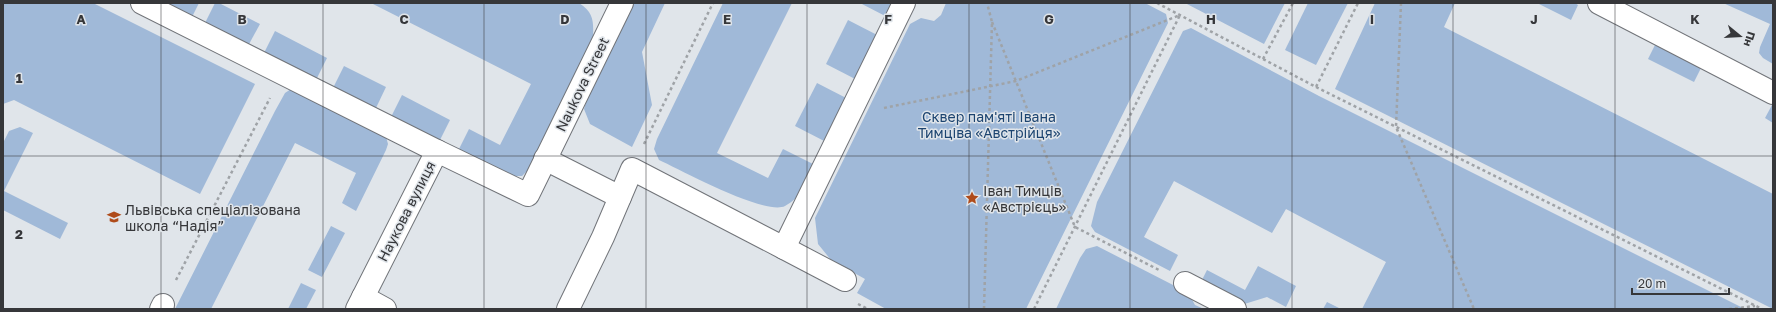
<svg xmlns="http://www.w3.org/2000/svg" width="1776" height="312" font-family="'Golos Text',sans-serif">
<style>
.green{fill:#a0b9d8}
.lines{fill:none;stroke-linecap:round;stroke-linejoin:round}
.minor-casing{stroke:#717479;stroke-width:24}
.path{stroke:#9fa3a7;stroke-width:2.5;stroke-dasharray:3 3;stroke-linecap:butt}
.minor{stroke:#fff;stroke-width:22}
.grid{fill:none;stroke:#36373a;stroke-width:1;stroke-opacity:0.55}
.labels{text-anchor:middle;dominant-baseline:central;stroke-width:3;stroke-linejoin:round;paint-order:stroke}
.street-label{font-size:14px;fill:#36373a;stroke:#e0e5ea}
.park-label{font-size:14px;fill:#1c4470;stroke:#e0e5ea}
.poi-label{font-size:14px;fill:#36373a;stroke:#e0e5ea;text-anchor:start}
.grid-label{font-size:13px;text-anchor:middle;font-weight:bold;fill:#36373a;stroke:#e0e5ea;stroke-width:3;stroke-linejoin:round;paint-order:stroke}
</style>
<rect width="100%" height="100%" fill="#e0e5ea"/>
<g class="green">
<polygon points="3,3 93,3 255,84 200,194 14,100 3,104"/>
<polygon points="164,3 199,3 192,17"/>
<polygon points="215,3 219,3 260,24 248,46 205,23"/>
<path d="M371,3H579C596,14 593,24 593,42L528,170L522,176H514L458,151L469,129L500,145L531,84Z"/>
<polygon points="631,3 665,3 642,52 652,105 632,147 590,124 584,109 591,84"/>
<path d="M723,3H792L717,153L768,178L783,149L817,166C808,181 801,198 785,206C765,216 681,170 659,160L654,149L657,139Z"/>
<polygon points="860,3 898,3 891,19"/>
<polygon points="946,3 1145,3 1166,14 1168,23 1026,309 886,309 857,293 865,279 831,260 818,244 815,218 910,24 921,18 934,21 941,15"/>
<polygon points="1185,3 1285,3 1264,44"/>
<polygon points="1308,3 1348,3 1316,65 1285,50"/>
<polygon points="1375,3 1455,3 1444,27 1773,194 1773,309 1335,89"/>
<polygon points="1537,3 1575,3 1578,5 1571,20"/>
<polygon points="1723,3 1773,3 1773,64 1763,58 1759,53 1760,47 1770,24"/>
<polygon points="848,20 881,37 859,81 826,64"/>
<polygon points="1191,28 1319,96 1745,309 1362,309 1386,262 1286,209 1272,233 1174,181 1144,237 1178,255 1170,271 1095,232 1091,226 1097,202 1183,31"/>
<polygon points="275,31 327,58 316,80 264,53"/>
<polygon points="1655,45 1701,68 1694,82 1648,59"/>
<polygon points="344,66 386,87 375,110 333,88"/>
<polygon points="817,83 850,100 828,143 795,126"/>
<polygon points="291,89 385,133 388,144 386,150 356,211 342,203 356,173 295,143 211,309 175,309 275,111 285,93"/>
<polygon points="402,95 450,120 439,142 391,117"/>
<polygon points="1772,105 1773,106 1773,123 1765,118"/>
<polygon points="20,127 33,133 4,191 68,223 60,239 3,210 3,143 9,131"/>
<polygon points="331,226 345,233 322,277 308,270"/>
<polygon points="1097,246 1175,286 1189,294 1195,305 1204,309 1056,309 1080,258 1086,249"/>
<polygon points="1258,266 1296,286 1286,307 1267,297 1238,306 1199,286 1207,270 1245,290"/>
<polygon points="301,283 316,290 306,309 288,309"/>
<polygon points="1327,302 1341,309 1323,309"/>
</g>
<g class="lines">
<g class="minor-casing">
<g id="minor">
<polyline points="142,3 437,151"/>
<polyline points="1599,3 1773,93"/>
<polyline points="545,159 620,197"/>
<polyline points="784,248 845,280"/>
<polyline points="1185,283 1235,309"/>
<polyline points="363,297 385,309"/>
<polyline points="161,309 163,305"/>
<polyline points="357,309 437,151 528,195 622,3"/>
<polyline points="568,309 603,237 632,169 784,248 904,3"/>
</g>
</g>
<g class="path">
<polyline points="1157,3 1316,87 1358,3"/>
<polyline points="1401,3 1396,127 1474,309"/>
<polyline points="992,22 1075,227 1161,271"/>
<polyline points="1263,59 1293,3"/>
<polyline points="1316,87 1762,309"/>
<polyline points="884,108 1016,81 1180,15"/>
<polyline points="644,144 713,3"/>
<polyline points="176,280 270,98"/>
<polyline points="858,304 868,309"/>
<polyline points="984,309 992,22 987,3"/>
<polyline points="1034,309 1180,15"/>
<polyline points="1729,309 1755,306"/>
</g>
<use href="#minor" class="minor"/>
</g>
<path class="grid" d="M161,3V309M323,3V309M484,3V309M646,3V309M807,3V309M969,3V309M1130,3V309M1292,3V309M1453,3V309M1615,3V309M3,156H1773"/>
<defs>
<g id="sight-bare" transform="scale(1.08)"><path d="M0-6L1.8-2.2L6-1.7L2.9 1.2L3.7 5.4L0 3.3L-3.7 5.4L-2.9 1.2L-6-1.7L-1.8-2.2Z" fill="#af4b1a" stroke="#e0e5ea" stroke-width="2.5" paint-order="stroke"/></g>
<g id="school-bare" transform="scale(1.08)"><path d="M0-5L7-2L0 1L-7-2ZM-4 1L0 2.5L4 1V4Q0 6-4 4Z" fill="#af4b1a" stroke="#e0e5ea" stroke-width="2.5" paint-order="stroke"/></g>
</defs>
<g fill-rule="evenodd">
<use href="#sight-bare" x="972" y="198"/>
<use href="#school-bare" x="114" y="217"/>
</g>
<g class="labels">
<g class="street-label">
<text transform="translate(582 84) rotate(-64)">Naukova Street</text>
<text transform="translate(406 211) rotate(-63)">Наукова вулиця</text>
</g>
<g class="park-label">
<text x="989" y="116">Сквер пам'яті Івана<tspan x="989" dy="16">Тимціва «Австрійця»</tspan></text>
</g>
<g class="poi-label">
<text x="983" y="190">Іван Тимців<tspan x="983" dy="16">«Австрієць»</tspan></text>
<text x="125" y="209">Львівська спеціалізована<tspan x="125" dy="16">школа “Надія”</tspan></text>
</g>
</g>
<g class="grid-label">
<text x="81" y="24">A</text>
<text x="242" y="24">B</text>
<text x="404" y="24">C</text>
<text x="565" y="24">D</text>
<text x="727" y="24">E</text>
<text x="888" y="24">F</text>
<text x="1049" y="24">G</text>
<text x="1211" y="24">H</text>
<text x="1372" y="24">I</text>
<text x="1534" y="24">J</text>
<text x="1695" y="24">K</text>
<text x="19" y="83">1</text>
<text x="19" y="239">2</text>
</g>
<rect width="1776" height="312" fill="none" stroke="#36373a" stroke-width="8"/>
<g transform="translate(1740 36) rotate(108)" stroke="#e0e5ea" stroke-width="3" paint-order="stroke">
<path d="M0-3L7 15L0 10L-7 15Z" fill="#36373a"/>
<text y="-6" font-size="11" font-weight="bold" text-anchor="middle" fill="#36373a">Пн</text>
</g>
<path d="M1632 288v6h97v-6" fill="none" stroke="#36373a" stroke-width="2"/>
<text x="1638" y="288" font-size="12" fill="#36373a" stroke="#e0e5ea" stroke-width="3" paint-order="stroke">20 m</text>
</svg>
